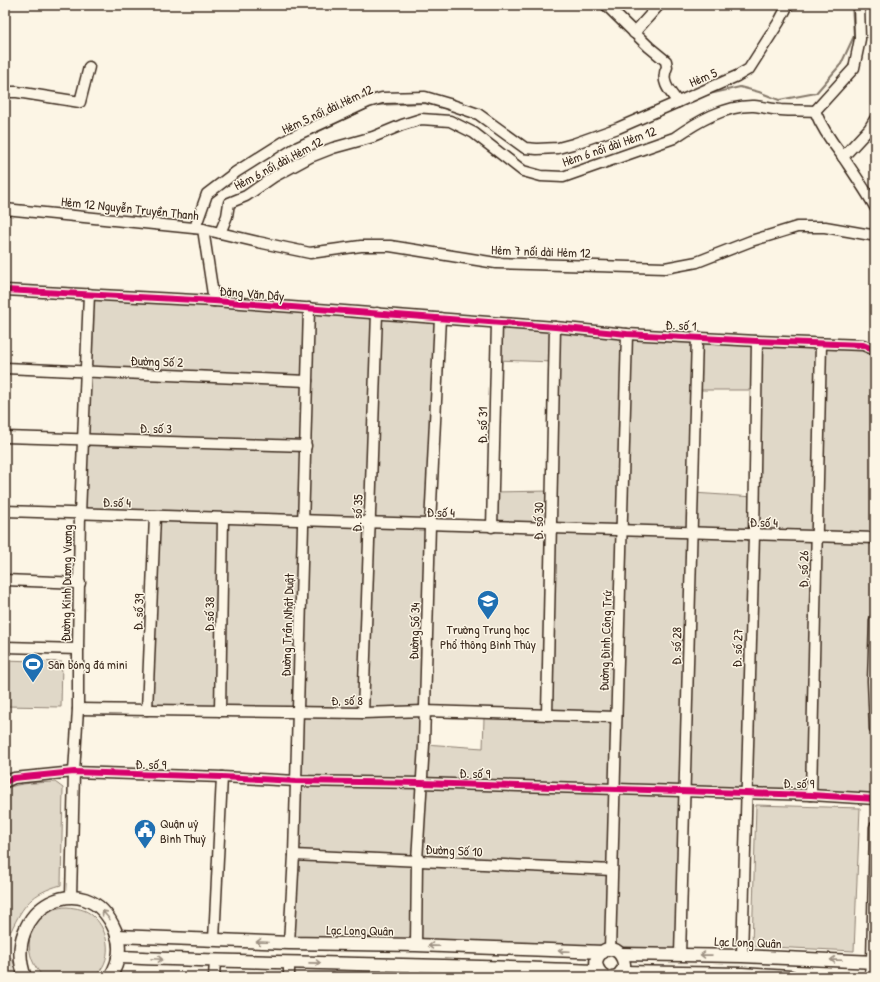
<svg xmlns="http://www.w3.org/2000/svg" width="880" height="982" font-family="'Patrick Hand',sans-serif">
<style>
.built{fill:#eee6d6}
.green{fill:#e0d8c8;stroke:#8e8173;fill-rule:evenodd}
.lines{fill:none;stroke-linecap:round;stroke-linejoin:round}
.stream{stroke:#85796b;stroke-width:2}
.minor-casing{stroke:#3b2a1e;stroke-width:13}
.major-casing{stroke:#3b2a1e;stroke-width:15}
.minor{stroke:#fcf5e5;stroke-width:10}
.major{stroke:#fcf5e5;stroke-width:12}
.cycleway-casing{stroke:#fcf5e5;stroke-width:8}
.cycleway{stroke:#d6006c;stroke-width:6}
.oneway{stroke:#9c9082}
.labels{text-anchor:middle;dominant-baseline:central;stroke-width:3;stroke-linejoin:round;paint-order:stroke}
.street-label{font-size:13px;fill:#3b2a1e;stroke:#fcf5e5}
.poi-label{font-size:13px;fill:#3b2a1e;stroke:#fcf5e5;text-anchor:start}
</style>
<rect width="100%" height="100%" fill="#fcf5e5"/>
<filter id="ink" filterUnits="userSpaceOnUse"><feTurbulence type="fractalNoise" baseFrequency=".025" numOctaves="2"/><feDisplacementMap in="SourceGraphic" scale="8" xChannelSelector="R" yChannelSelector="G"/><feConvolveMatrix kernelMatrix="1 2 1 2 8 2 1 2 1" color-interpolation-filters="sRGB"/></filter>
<g filter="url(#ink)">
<polygon class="built" points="432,527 548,530 544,713 427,712"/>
<g class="green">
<path d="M89,294L440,318L424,744L483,748L484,718L547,715L550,529L492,527L493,492L551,491L554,362L496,360L497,323L875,350V799L685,791L680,955L289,943L298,713L150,707L157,517L80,514ZM695,390H756L754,497L693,493Z"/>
<polygon points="5,660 62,662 61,707 5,706"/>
<path d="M55,782L63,788L61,885C32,893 23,905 11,931H5V789C20,782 39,783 55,782Z"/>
<polygon points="756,805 860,808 854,951 752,946"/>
<path d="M67,907C76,908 86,909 93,916C110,931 114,963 93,977H44C22,957 24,921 54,909C58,908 63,907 67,907Z"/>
<polygon points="5,958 12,958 17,972 20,977 5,977"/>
</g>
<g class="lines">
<g class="stream">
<polyline points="705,95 740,87 759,92 779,100 816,93 841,64 854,36 852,5"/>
<polyline points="376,105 425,103 454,111"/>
<polyline points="310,134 317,132 372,106"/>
</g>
<g class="minor-casing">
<g id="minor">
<path d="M606,5L649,47L666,61L667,67C660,81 669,91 678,102L737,76L749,69L779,22L788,5"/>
<path d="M859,5L860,39L854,68L815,111C821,126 831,141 841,154C853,172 865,189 875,207"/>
<polyline points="634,33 659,5"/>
<polyline points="5,92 17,92 80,102 89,67"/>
<polyline points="843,157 869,129 875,119"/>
<polyline points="5,209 203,229 214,301"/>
<polyline points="195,228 207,194 236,172 290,138 368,102 382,98 425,97 449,104 478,114 525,148 537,149 558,148 573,144 618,128 678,102"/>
<polyline points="203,229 258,242 310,253 361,246 390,246 496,263 665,268 697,262 751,241 797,227 825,227 871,235 875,235"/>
<path d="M220,233L227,216L229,203L246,196L275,176L310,157L333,148L373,137L402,125L421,119L450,121L474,133L523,171L541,176L563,177L674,138C697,122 725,105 754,106C763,107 772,109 781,110C793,111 804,110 815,111"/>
<polyline points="5,290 214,301 555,327 627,334 757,341 863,345 875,350"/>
<polyline points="5,368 307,381"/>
<polyline points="5,437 306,446"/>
<polyline points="5,511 875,538"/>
<polyline points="492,527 497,323"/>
<polyline points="5,580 80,583"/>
<polyline points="875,620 873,681 875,729"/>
<polyline points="5,647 78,649"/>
<polyline points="78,709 363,713 424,711 616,717"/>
<polyline points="147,710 155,516"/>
<polyline points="220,711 223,518"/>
<polyline points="363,713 377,313"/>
<polyline points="547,715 555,327"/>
<polyline points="5,782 14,778 74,772 222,777 296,781 421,783 811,795 875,799"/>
<polyline points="811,795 821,344"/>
<polyline points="294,855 612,870"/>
<polyline points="71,897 74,772 78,709 78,649 80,514 89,294"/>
<polyline points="214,940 222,777"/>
<polyline points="289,943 294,855 309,308"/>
<polyline points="416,945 417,861 424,744 430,525 440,318"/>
<polyline points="610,950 627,334"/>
<polyline points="680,955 697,337"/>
<polyline points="742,956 754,535 757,341"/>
<polyline points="872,961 875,827"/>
<polyline points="214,977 215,961"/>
<polyline points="289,977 289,962"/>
<polyline points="415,977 415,965"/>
</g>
</g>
<g class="major-casing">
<g id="major">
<polyline points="117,936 289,943 416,945 603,952"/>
<polyline points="621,954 742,956 875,962"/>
<path d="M118,957C278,964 438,964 598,971"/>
<polyline points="621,972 742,974 791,977"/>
<path d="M25,977C0,910 86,862 115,930C122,946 119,963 110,977"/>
<path d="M606,977C598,973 592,962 600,954C618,935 637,975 612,977"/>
<polyline points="871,977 872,961"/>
</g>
</g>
<use href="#minor" class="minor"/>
<use href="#major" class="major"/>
<g class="cycleway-casing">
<g id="cycleway">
<polyline points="5,290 214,301 555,327 627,334 757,341 863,345 875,350"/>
<polyline points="5,782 14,778 74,772 222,777 296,781 421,783 811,795 875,799"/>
</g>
</g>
<use href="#cycleway" class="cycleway"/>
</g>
<defs><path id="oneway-shaft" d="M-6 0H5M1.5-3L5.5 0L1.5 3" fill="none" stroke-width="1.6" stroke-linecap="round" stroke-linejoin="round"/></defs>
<g class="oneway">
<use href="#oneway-shaft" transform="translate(106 915) rotate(-131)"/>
<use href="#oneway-shaft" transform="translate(262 942) rotate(-178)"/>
<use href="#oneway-shaft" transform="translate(434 946) rotate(-178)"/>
<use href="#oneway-shaft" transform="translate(564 951) rotate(-178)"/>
<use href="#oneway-shaft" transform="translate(706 955) rotate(-179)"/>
<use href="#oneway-shaft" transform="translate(157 959) rotate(3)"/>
<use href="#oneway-shaft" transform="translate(836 960) rotate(-178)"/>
<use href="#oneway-shaft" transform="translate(315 963) rotate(1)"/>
</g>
</g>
<defs>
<g id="school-pin" transform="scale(1.15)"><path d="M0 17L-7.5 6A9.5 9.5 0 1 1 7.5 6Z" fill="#1f6fb2" stroke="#fcf5e5"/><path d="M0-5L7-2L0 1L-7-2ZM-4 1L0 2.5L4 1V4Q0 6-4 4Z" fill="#fff"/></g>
<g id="stadium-pin" transform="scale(1.15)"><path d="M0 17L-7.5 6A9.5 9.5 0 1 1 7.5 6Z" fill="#1f6fb2" stroke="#fcf5e5"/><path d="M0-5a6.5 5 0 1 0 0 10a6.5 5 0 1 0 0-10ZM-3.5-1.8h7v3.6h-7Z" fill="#fff"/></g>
<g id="civic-pin" transform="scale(1.15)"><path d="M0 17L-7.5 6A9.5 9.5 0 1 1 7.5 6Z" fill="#1f6fb2" stroke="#fcf5e5"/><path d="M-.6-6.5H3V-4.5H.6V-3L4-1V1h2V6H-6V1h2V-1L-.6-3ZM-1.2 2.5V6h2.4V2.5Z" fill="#fff"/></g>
</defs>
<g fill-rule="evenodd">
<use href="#school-pin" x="488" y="601"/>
<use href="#stadium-pin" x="33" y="664"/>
<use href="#civic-pin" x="145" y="830"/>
</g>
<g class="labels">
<g class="street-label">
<text transform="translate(703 77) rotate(-23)">Hẻm 5</text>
<text transform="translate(327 109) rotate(-25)">Hẻm 5 nối dài Hẻm 12</text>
<text transform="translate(609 146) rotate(-19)">Hẻm 6 nối dài Hẻm 12</text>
<text transform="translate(278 163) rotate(-28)">Hẻm 6 nối dài Hẻm 12</text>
<text transform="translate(130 208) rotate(6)">Hẻm 12 Nguyễn Truyền Thanh</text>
<text transform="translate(541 251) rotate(2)">Hẻm 7 nối dài Hẻm 12</text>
<text transform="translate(252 293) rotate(5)">Đặng Văn Dầy</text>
<text transform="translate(681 325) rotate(3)">Đ. số 1</text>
<text transform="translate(157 361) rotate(2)">Đường Số 2</text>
<text transform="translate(482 425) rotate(-89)">Đ. số 31</text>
<text transform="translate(156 428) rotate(2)">Đ. số 3</text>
<text transform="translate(117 502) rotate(2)">Đ.số 4</text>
<text transform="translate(441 512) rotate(2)">Đ.số 4</text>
<text transform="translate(357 513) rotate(-88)">Đ. số 35</text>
<text transform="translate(538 521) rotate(-89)">Đ. số 30</text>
<text transform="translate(764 522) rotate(2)">Đ.số 4</text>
<text transform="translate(803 569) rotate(-89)">Đ, số 26</text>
<text transform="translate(66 583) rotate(-89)">Đường Kinh Dương Vương</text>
<text transform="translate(138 612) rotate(-88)">Đ. số 39</text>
<text transform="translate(209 614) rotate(-89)">Đ.số 38</text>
<text transform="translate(287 625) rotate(-88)">Đường Trần Nhật Duật</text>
<text transform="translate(414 631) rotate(-88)">Đường Số 34</text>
<text transform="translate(605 641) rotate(-88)">Đường Đinh Công Trứ</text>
<text transform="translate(676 646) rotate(-89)">Đ. số 28</text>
<text transform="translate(737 648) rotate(-88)">Đ. số 27</text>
<text x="347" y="700">Đ, số 8</text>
<text transform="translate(151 764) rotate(2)">Đ. số 9</text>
<text transform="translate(475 773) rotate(2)">Đ. số 9</text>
<text transform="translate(799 783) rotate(2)">Đ. số 9</text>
<text transform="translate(454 850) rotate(3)">Đường Số 10</text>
<text transform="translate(360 930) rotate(1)">Lạc Long Quân</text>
<text transform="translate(748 942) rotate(2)">Lạc Long Quân</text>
</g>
<g class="poi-label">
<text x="488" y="629" text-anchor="middle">Trường Trung học<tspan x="488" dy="15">Phổ thông Bình Thủy</tspan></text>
<text x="48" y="664">Sân bóng đá mini</text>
<text x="160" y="823">Quận uỷ<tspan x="160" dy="15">Bình Thuỷ</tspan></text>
</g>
</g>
<rect width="880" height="982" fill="none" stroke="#fcf5e5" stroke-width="20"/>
<rect x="10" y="10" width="860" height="962" fill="none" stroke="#3b2a1e" stroke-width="1.5" filter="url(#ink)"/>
</svg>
